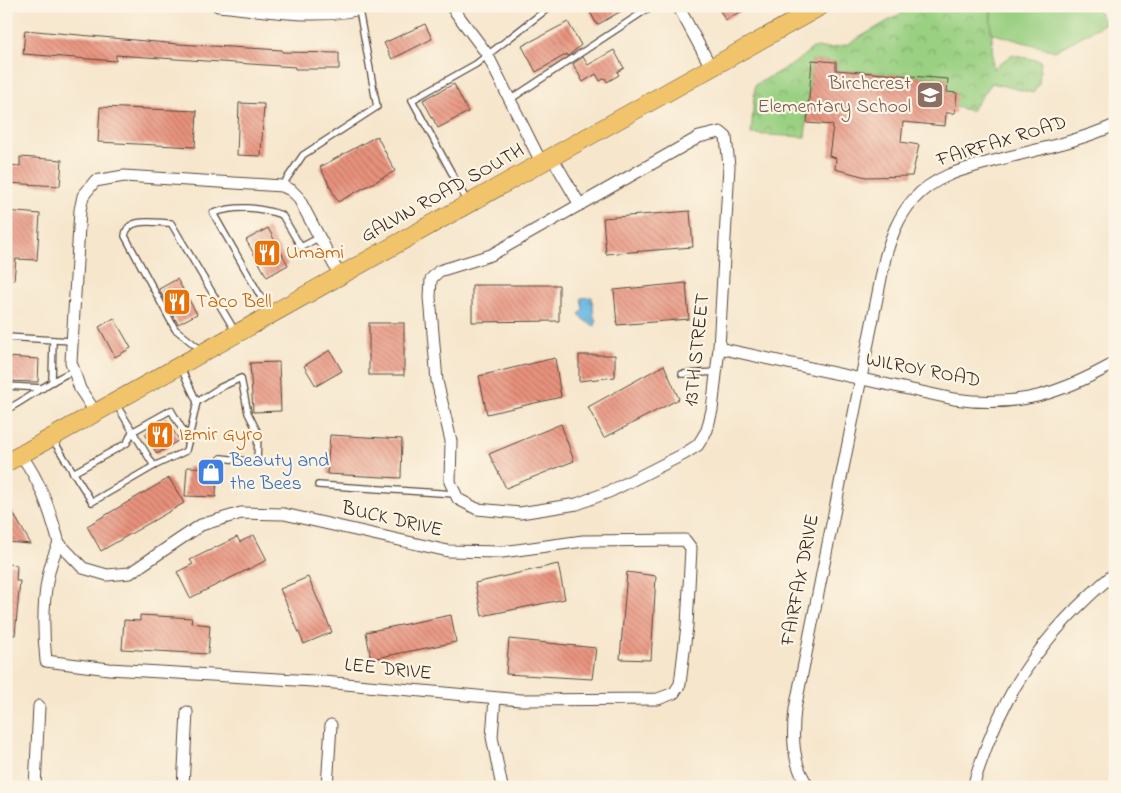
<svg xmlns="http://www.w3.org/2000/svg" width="1121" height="793" font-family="'Indie Flower',sans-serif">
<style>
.park{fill:url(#park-crowns);stroke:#6a7d50}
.pitch{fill:#9ad082;stroke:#6a7d50}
.water{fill:url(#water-ripples);stroke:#527080}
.building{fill:url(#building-back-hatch)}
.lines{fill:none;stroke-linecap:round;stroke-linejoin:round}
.lane-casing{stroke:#574638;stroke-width:8}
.street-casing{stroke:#574638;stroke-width:13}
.primary-casing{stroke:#574638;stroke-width:19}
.lane{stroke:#fff;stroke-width:5.5}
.street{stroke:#fff;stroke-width:11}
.primary{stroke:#f1c36a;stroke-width:18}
.labels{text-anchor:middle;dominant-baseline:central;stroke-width:4.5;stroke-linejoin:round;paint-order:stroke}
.education-label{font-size:20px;fill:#785e54;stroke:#fcf5e5;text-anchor:end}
.street-label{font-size:20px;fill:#3b2a1e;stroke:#fcf5e5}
.food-label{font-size:20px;fill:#c56008;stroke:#fcf5e5;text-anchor:start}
.shop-label{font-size:20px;fill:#366cbe;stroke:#fcf5e5;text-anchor:start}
</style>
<defs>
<pattern id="park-crowns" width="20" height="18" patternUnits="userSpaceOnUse" patternTransform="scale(1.25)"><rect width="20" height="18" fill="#9ad082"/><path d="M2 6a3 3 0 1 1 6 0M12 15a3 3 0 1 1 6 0" fill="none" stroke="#7fa96a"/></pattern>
<pattern id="water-ripples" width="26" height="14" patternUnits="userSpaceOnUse" patternTransform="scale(1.25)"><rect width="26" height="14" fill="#68b7e2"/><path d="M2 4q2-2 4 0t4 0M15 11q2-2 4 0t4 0" fill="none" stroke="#5795b7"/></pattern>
<pattern id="building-back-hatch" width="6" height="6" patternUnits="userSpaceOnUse" patternTransform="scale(1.25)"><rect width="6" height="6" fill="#e8927d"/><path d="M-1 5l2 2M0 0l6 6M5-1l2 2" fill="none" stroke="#bd7766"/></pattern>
</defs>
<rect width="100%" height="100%" fill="#fcf5e5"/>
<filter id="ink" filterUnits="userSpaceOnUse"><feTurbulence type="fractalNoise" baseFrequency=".02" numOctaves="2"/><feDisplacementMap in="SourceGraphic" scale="10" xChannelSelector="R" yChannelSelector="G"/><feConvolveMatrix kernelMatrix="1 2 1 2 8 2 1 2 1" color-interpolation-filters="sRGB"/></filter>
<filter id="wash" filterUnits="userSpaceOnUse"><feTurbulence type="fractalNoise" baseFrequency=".0096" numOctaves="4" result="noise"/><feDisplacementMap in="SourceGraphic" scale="20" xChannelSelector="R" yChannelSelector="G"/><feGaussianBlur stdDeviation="1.12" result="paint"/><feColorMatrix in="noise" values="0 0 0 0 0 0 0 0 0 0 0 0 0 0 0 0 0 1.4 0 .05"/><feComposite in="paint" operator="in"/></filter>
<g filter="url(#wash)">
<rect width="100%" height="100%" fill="#f6e6cc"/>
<polygon class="park" points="914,6 991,6 993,69 1011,55 1041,61 1039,84 1033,93 992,83 971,111 956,107 947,92 948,79 836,70 836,62 812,60 805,137 751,134 755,85 793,64 813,48 833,48 848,44"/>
<polygon class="pitch" points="991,6 1094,6 1106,23 1055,51 991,33"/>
<polygon class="water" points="592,297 594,317 597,320 595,326 585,321 579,314 583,310 581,298"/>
<g id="blocks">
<g class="building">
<polygon points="587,6 630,6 597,25"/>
<polygon points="718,6 752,6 725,20"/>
<polygon points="568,22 581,45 568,56 567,54 536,72 522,46"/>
<polygon points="425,24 432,39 392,59 384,43"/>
<polygon points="25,30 178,44 282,50 282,52 339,53 339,69 295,69 295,67 116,55 116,61 23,54"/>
<polygon points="614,50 624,68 617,72 619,75 607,82 605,78 600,81 596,74 583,82 573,64 583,57 588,65"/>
<polygon points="812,60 836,62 836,70 948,79 947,92 957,93 955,113 946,113 945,126 903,122 901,142 919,145 912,176 866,177 835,169 836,158 829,156 833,125 807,123"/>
<polygon points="454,84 468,112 438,128 423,100"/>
<polygon points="239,103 264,104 261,156 237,155"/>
<polygon points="100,107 197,111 195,147 98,142"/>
<polygon points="377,136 395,171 338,202 320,167"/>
<polygon points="20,157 62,160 60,186 6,183 6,165 20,166"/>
<polygon points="6,211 40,214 37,260 16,259 14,280 6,279"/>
<polygon points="690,211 693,247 606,254 603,218"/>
<polygon points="268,228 288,265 267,277 246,240"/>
<polygon points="177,279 197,314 178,324 159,289"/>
<polygon points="686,283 689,319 617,325 614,290"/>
<polygon points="472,285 559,285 559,321 472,322"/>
<polygon points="114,318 131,348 115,357 99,327"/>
<rect x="369" y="323" width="35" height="52"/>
<polygon points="330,350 342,371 316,386 304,366"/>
<polygon points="579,355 615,355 615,377 579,381"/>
<polygon points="6,357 39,359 38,382 6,381"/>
<polygon points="555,358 561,397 487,414 479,376"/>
<polygon points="279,362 281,411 253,412 250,363"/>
<polygon points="664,365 679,399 604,438 588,407"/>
<polygon points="167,420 179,440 157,454 145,434"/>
<polygon points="561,424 574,461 506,488 489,454"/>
<polygon points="330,435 402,439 401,478 327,474"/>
<polygon points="187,467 217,468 216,497 185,496"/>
<polygon points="169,478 184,503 101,551 87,526"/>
<polygon points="6,501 31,544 6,542"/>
<polygon points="254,535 267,560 190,598 177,572 193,564 190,560 237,537 240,542"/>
<polygon points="6,564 17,565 16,581 20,581 15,635 6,634"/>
<polygon points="558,564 565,599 482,616 475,583"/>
<polygon points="627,572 656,576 651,660 620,659"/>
<polygon points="308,577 332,632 304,644 280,589"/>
<polygon points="140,615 192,618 191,623 210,625 208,654 122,649 124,620 140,621"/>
<polygon points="451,615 456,642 371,659 366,632"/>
<polygon points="509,639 596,648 592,679 506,674"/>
</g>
</g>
</g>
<g filter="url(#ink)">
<use href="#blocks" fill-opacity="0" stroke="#574638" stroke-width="1"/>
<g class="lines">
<g class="lane-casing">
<g id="lane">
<polyline points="511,99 652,6"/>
<polyline points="282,186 303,155 377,107 359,10"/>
<polyline points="467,201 412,100 476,64 551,6"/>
<path d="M270,313L213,213C237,205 258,207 282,215L301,247L320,237"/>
<polyline points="6,337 71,341"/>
<path d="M201,350L175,329L125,236C127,216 156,223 171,223L235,331"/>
<polyline points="181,368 197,402 219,388 241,378 248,413 258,433 257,462 221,458"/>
<polyline points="682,374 717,372"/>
<polyline points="52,382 53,340"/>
<polyline points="6,386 43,388"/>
<polyline points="116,404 154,466"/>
<path d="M6,410C29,398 49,381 73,371"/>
<polyline points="53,440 92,502 154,466 186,451 197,402"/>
<polyline points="73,473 127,443 132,432 171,410 189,441"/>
<polyline points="318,485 455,494"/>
</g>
</g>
<g class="street-casing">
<g id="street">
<path d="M218,6C264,10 326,22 370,6"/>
<polyline points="451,6 487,54 542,164"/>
<polyline points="678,6 711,67"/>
<polygon points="720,132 726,137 729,166 719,348 712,410 707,430 698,445 684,454 611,491 577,504 520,513 477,509 458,499 450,482 451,441 437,381 430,297 431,279 439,271 491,255 699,137"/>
<polyline points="552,157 580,205"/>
<path d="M719,348L954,399C1017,408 1060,394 1115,363"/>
<polyline points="96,413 80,389 71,362 80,210 83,196 95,181 124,176 282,186 291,190 298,197 340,276"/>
<path d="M21,455C41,482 50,511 59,543C42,578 42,623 46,661L109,669L313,681L520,700L658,699L674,693L680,684L687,626L691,548L685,540L583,541L502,552L448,551L284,514L241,513L201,525L130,573L107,575L83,568L59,543"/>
<polyline points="495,698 492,737 502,787"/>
<polyline points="35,787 39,706"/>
<polyline points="183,787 187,712"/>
<polyline points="327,787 331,725"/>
<path d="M809,787C792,765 792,736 795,709L885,258C891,237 898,217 913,200C936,174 968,168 1001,159C1039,149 1079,141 1115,125"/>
<path d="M973,787C999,696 1042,634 1115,573"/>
</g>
</g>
<g class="primary-casing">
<polyline id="primary" points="6,463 821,6"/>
</g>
<use href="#lane" class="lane"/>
<use href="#street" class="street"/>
<use href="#primary" class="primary"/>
</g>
</g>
<defs>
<g id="school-square" transform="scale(1.4375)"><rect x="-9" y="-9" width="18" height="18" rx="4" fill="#8d6e63" stroke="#fcf5e5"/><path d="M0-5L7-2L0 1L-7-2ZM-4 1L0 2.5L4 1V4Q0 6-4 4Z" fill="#fff"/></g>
<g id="restaurant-square" transform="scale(1.4375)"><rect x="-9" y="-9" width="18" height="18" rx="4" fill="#e8710a" stroke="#fcf5e5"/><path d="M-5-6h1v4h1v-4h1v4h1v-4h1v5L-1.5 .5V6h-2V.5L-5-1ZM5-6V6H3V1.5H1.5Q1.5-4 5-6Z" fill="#fff"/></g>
<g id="shop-square" transform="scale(1.4375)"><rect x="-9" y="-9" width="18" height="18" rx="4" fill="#3f7fe0" stroke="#fcf5e5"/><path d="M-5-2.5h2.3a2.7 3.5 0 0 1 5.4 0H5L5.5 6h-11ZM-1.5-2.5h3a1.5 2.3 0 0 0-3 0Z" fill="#fff"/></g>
</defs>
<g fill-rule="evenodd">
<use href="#school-square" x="930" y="95"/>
<use href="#restaurant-square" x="267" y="253"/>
<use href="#restaurant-square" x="177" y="302"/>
<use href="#restaurant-square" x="160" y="435"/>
<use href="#shop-square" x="211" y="472"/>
</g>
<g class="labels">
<g class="education-label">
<text x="911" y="84">Birchcrest<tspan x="911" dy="23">Elementary School</tspan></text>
</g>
<g class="street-label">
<text transform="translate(1002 142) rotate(-17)">FAIRFAX ROAD</text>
<text transform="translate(443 194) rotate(-29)">GALVIN ROAD SOUTH</text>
<text transform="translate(698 350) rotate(-84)">13TH STREET</text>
<text transform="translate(923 371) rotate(11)">WILROY ROAD</text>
<text transform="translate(392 520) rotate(13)">BUCK DRIVE</text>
<text transform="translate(801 580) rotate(-79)">FAIRFAX DRIVE</text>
<text transform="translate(388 670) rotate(6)">LEE DRIVE</text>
</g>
<g class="food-label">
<text x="286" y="253">Umami</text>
<text x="196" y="302">Taco Bell</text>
<text x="179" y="435">Izmir Gyro</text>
</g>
<g class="shop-label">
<text x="230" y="461">Beauty and<tspan x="230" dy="23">the Bees</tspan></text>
</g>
</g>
<rect width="1121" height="793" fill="none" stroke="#fcf5e5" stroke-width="25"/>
</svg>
